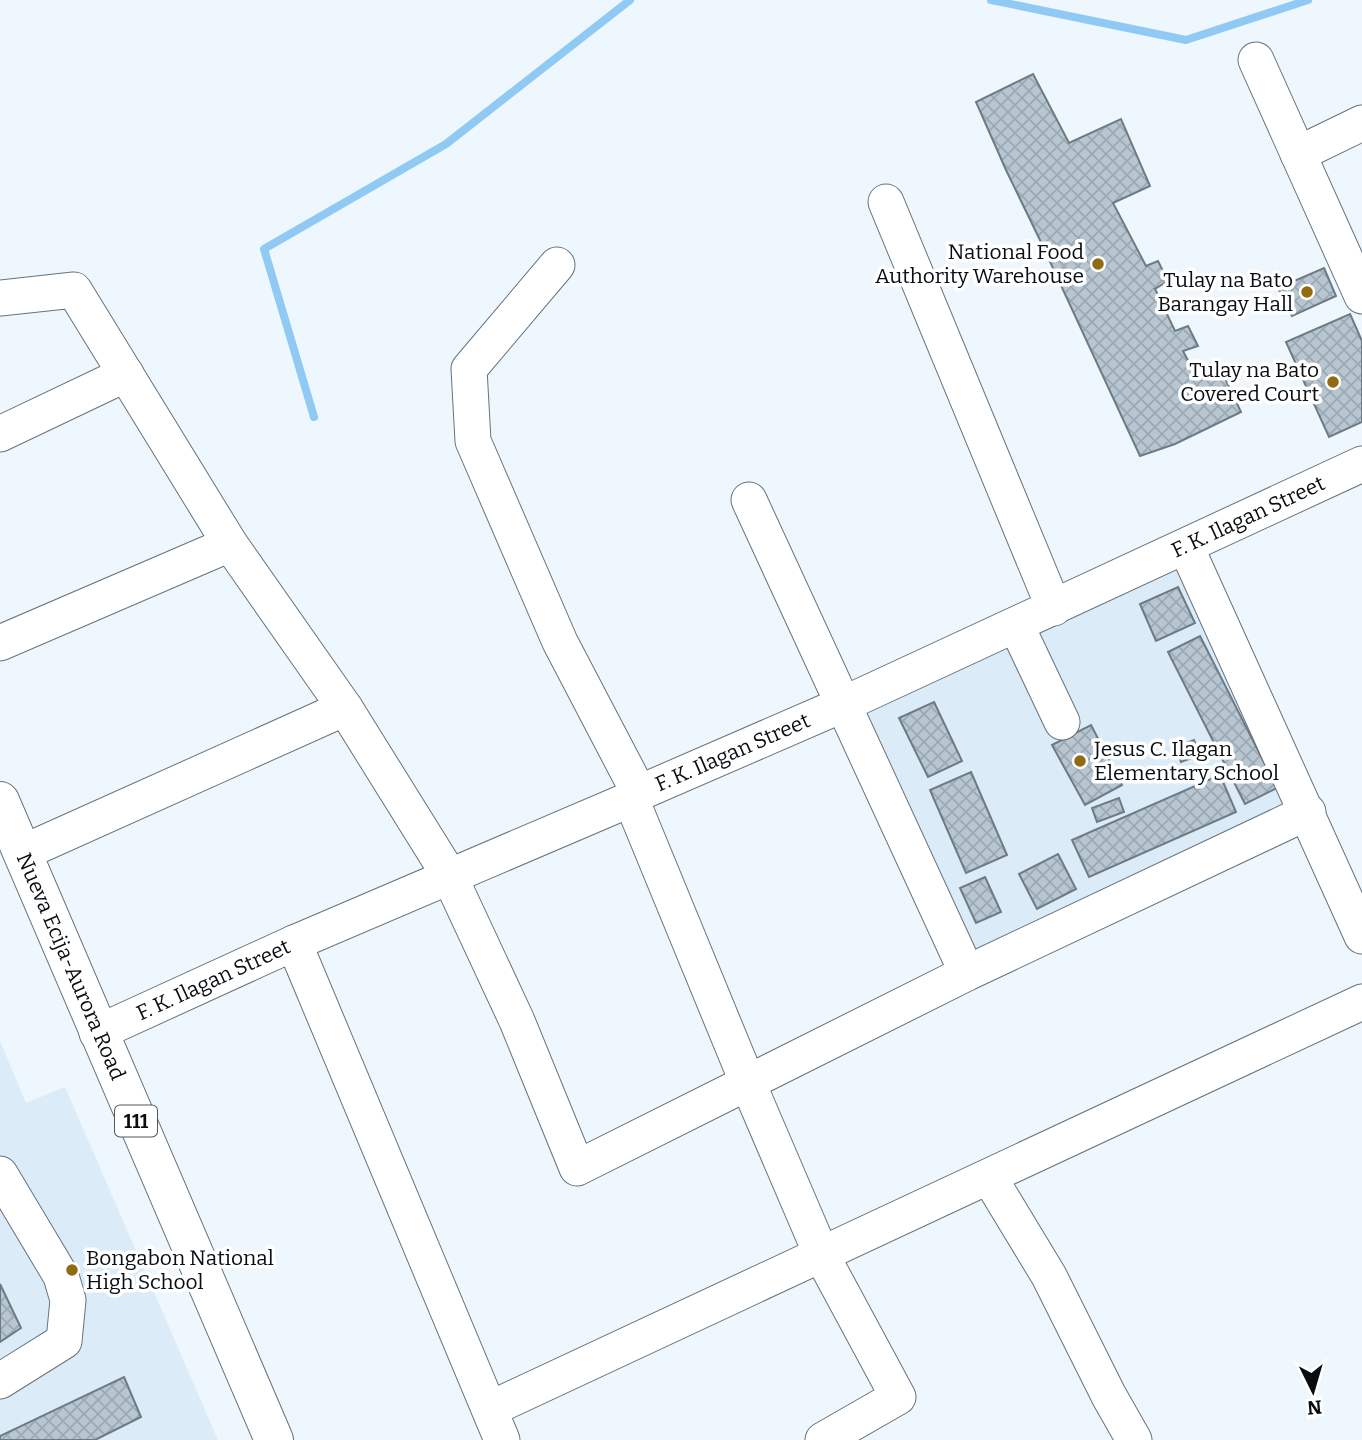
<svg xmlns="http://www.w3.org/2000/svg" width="1362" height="1440" font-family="Bitter,serif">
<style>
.built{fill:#dbebf8}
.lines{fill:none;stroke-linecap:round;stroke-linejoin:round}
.stream{stroke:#90caf4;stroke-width:8}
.building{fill:url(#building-cross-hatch);stroke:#6d7b85;stroke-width:2}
.minor-casing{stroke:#66737d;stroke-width:37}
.major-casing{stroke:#66737d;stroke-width:40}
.minor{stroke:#fff;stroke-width:35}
.major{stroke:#fff;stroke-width:38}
.poi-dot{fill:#906b11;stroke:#fff;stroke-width:2.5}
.labels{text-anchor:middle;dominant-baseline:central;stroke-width:7;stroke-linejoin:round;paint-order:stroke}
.shield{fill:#fff;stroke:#525658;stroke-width:2}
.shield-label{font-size:19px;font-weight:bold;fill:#080d11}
.poi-label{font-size:21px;fill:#080d11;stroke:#fff;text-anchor:end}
.street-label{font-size:21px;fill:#080d11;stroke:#fff}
</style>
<defs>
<pattern id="building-cross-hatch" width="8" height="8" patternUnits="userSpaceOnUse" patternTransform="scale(1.75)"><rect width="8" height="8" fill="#b7c6d1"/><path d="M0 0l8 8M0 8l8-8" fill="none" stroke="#9ca9b2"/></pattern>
</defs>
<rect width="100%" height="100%" fill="#eef7fe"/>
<g class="built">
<polygon points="1185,565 1293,807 974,950 865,715"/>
<polygon points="0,1041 26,1103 65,1087 218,1440 0,1440"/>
</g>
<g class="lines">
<g class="stream">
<polyline points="991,0 1186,40 1308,0"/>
<polyline points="314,417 264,249 446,144 630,0"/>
</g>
</g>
<g class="building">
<polygon points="1033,74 1069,143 1121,119 1150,186 1113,203 1146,266 1158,261 1168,281 1155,289 1175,331 1188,326 1198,346 1183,351 1193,370 1217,361 1241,412 1175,444 1140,456 1039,238 1006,170 976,102"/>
<polygon points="1324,268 1336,296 1292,316 1278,288"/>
<polygon points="1350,314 1362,341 1362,422 1329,437 1286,342"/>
<polygon points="1178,587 1195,623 1156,641 1140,604"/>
<polygon points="1200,636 1277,788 1245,804 1168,652"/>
<polygon points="934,702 962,761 928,777 899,718"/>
<polygon points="1091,725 1122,785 1085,805 1052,745"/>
<polygon points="1194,740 1200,755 1181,762 1176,747"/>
<polygon points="971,772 1007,855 966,873 930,790"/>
<polygon points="1220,775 1236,812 1089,877 1072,840"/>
<polygon points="1119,798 1124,812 1097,822 1092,808"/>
<polygon points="1058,854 1076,889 1037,909 1019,874"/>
<polygon points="985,877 1001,912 976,923 960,888"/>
<polygon points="0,1284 21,1328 0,1342"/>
<polygon points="124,1377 141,1417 95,1440 0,1440 0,1436"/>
</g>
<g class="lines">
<g class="minor-casing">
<g id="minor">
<polyline points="1256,60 1362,296"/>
<polyline points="1298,154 1362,123"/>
<polyline points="886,202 1054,608"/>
<polyline points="557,265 469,369 473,441 560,642 639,793"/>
<polyline points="0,298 74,290 230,544 345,708 449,875 517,1021 577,1168 967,973 1308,812"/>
<polyline points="0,434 126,374"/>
<polyline points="749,500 967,973"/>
<polyline points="1186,547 1362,936"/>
<polyline points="1016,625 1062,722"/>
<polyline points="0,643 230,544"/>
<polyline points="631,799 747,1081 822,1256 898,1397 823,1440"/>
<polyline points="22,853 345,708"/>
<polyline points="294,943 502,1440"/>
<path id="s1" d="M97,1033L294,943L631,799L639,793L844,704L1362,464"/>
<polyline points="0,1174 61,1276 68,1300 64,1341 0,1381"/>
<polyline points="989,1177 1049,1276 1109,1396 1134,1440"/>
<polyline points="490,1409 1362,1002"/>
</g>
</g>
<g class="major-casing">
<g id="major">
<path id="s2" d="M0,801L274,1440"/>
</g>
</g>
<use href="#minor" class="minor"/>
<use href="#major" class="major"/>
</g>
<g class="poi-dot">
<circle cx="1098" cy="264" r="7"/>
<circle cx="1307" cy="292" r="7"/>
<circle cx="1333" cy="382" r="7"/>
<circle cx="1080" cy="761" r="7"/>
<circle cx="72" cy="1270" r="7"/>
</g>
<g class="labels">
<rect class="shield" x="115" y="1105.5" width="42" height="31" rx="5"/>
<g class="shield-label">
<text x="136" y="1121">111</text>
</g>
<g class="poi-label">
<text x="1084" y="252">National Food<tspan x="1084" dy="24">Authority Warehouse</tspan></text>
<text x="1293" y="280">Tulay na Bato<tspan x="1293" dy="24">Barangay Hall</tspan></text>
<text x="1319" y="370">Tulay na Bato<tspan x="1319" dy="24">Covered Court</tspan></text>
<text x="1094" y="749" text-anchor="start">Jesus C. Ilagan<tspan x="1094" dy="24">Elementary School</tspan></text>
<text x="86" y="1258" text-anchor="start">Bongabon National<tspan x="86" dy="24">High School</tspan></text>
</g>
<g class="street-label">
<text stroke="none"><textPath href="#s1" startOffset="1262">F. K. Ilagan Street</textPath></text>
<text stroke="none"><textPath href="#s1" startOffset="695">F. K. Ilagan Street</textPath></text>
<text stroke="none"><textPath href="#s2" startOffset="180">Nueva Ecija-Aurora Road</textPath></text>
<text stroke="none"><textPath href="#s1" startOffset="128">F. K. Ilagan Street</textPath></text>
</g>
</g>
<g transform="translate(1313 1391) rotate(175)" stroke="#ffffff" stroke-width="5" paint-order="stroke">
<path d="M0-5L12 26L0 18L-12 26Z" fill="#080d11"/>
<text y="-10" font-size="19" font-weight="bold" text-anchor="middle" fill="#080d11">N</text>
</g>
</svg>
